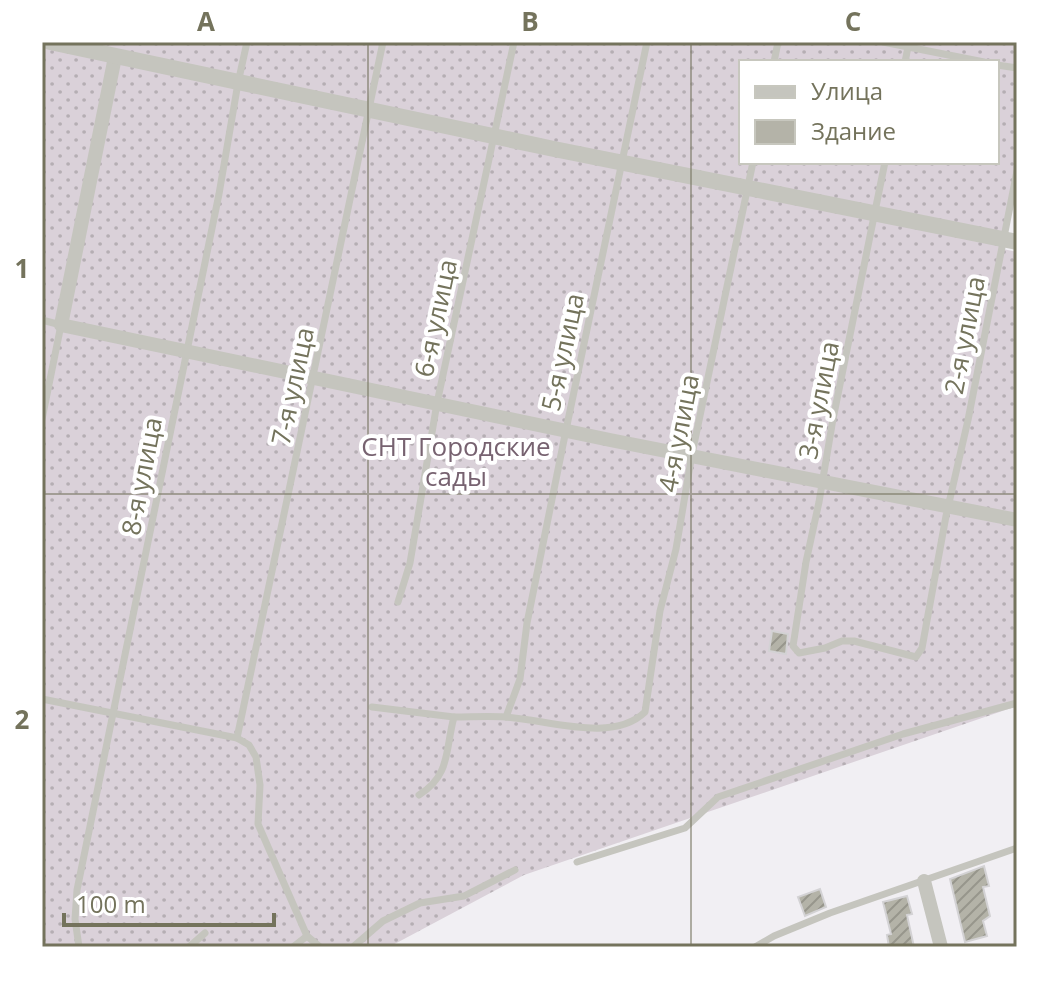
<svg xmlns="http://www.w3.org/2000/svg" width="1059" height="989" font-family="'Open Sans',sans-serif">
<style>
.garden{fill:url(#garden-dots);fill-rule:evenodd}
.building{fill:url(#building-hatch);stroke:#d3d2d4;stroke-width:2}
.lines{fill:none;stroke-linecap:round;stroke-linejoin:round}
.service{stroke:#c5c5be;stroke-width:7}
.minor{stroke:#c5c5be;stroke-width:14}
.tertiary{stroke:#c5c5be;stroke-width:16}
.grid{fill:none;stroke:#74735c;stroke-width:2;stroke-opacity:0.55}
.labels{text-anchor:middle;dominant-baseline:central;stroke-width:8;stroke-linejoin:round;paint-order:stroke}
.street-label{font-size:26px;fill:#74735c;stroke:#fff}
.park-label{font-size:26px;fill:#776270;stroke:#fff}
.neatline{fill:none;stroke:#74735c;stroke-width:3}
.grid-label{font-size:26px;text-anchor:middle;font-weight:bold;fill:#74735c}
</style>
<defs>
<pattern id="garden-dots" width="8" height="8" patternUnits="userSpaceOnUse" patternTransform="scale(2)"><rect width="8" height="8" fill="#dad1d9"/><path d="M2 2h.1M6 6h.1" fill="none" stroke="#b5aeb3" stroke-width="1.8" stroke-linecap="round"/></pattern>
<pattern id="building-hatch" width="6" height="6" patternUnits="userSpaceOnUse" patternTransform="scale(2)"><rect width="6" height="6" fill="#b4b3a8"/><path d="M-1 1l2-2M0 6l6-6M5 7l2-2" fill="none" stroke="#97968c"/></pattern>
</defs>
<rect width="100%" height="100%" fill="#f1eff3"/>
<path class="garden" d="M42,42H1017V185L1003,249L1017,252V706L524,875L389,947H42ZM741,62H997V162H741Z"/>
<g class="building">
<polygon points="772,631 788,634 786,654 769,651"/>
<polygon points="984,866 989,886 983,887 990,916 983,921 987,936 965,942 950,879"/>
<polygon points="820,889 826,907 805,916 798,897"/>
<polygon points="907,896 912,914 907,915 914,947 889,947 887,935 891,934 883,902"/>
</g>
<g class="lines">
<g class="service">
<polyline points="883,42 984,62"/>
<polyline points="774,62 778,42"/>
<polyline points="905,62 909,42"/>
<polyline points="997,65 1017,68"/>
<polyline points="885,162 833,419 819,502 806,562 793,646 799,653 825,648 842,641 854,641 916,657 922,648 946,516 968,420 1017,171"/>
<polyline points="42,320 61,325 42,419"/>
<polyline points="398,602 410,563 437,403 514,42"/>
<polyline points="42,699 237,738 249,745 256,757 260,785 258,824 307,936"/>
<polyline points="372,707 454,717"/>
<polyline points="506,717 520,679 527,623 566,430 647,42"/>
<polyline points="237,738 383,42"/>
<path d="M419,795C451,775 445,750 454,717C471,717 488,716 505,717C546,719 612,744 645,712L660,611L676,549L692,454L753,162"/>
<polyline points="577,862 685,828 718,797 903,734 1017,703"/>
<polyline points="79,947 75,919 77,890 219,194 238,83 247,42"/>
<polyline points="189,947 205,933"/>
<polyline points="293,947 307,936 320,947"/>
<polyline points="353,947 383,921 420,903 464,896 515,870"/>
<polyline points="755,947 774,936 830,913 1017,848"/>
</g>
<g class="minor">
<polyline points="115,57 61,325 610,440 1017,520"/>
<polyline points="924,881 941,947"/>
</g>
<polyline class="tertiary" points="50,42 554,149 1017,242"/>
</g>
<path class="grid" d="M368,42V947M691,42V947M42,494H1017"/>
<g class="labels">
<g class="street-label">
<text transform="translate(435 318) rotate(-78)">6-я улица</text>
<text transform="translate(964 335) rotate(-79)">2-я улица</text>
<text transform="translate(562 352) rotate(-78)">5-я улица</text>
<text transform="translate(292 386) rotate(-78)">7-я улица</text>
<text transform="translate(818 400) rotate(-79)">3-я улица</text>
<text transform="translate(678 433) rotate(-79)">4-я улица</text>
<text transform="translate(141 476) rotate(-79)">8-я улица</text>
</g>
<g class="park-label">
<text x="456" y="446">СНТ Городские<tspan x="456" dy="30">сады</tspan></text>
</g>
</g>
<rect width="1059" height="989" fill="none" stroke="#ffffff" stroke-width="88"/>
<rect x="739" y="60" width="260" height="104" fill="#ffffff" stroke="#c7c7be" stroke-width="2"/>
<rect x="755" y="86" width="40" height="12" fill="#c5c5be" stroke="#c7c7be" stroke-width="2"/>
<text x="811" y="100" font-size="24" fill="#74735c">Улица</text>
<rect x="755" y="120" width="40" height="24" fill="#b4b3a8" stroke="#c7c7be" stroke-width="2"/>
<text x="811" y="140" font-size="24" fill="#74735c">Здание</text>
<path d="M64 913v12h210v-12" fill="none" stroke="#74735c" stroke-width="4"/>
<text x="76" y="913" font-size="24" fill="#74735c" stroke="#ffffff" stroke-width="6" paint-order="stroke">100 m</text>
<rect x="44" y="44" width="971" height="901" class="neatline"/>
<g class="grid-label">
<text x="206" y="31">A</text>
<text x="530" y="31">B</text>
<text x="853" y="31">C</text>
<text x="22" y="278">1</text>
<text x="22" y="729">2</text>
</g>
</svg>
